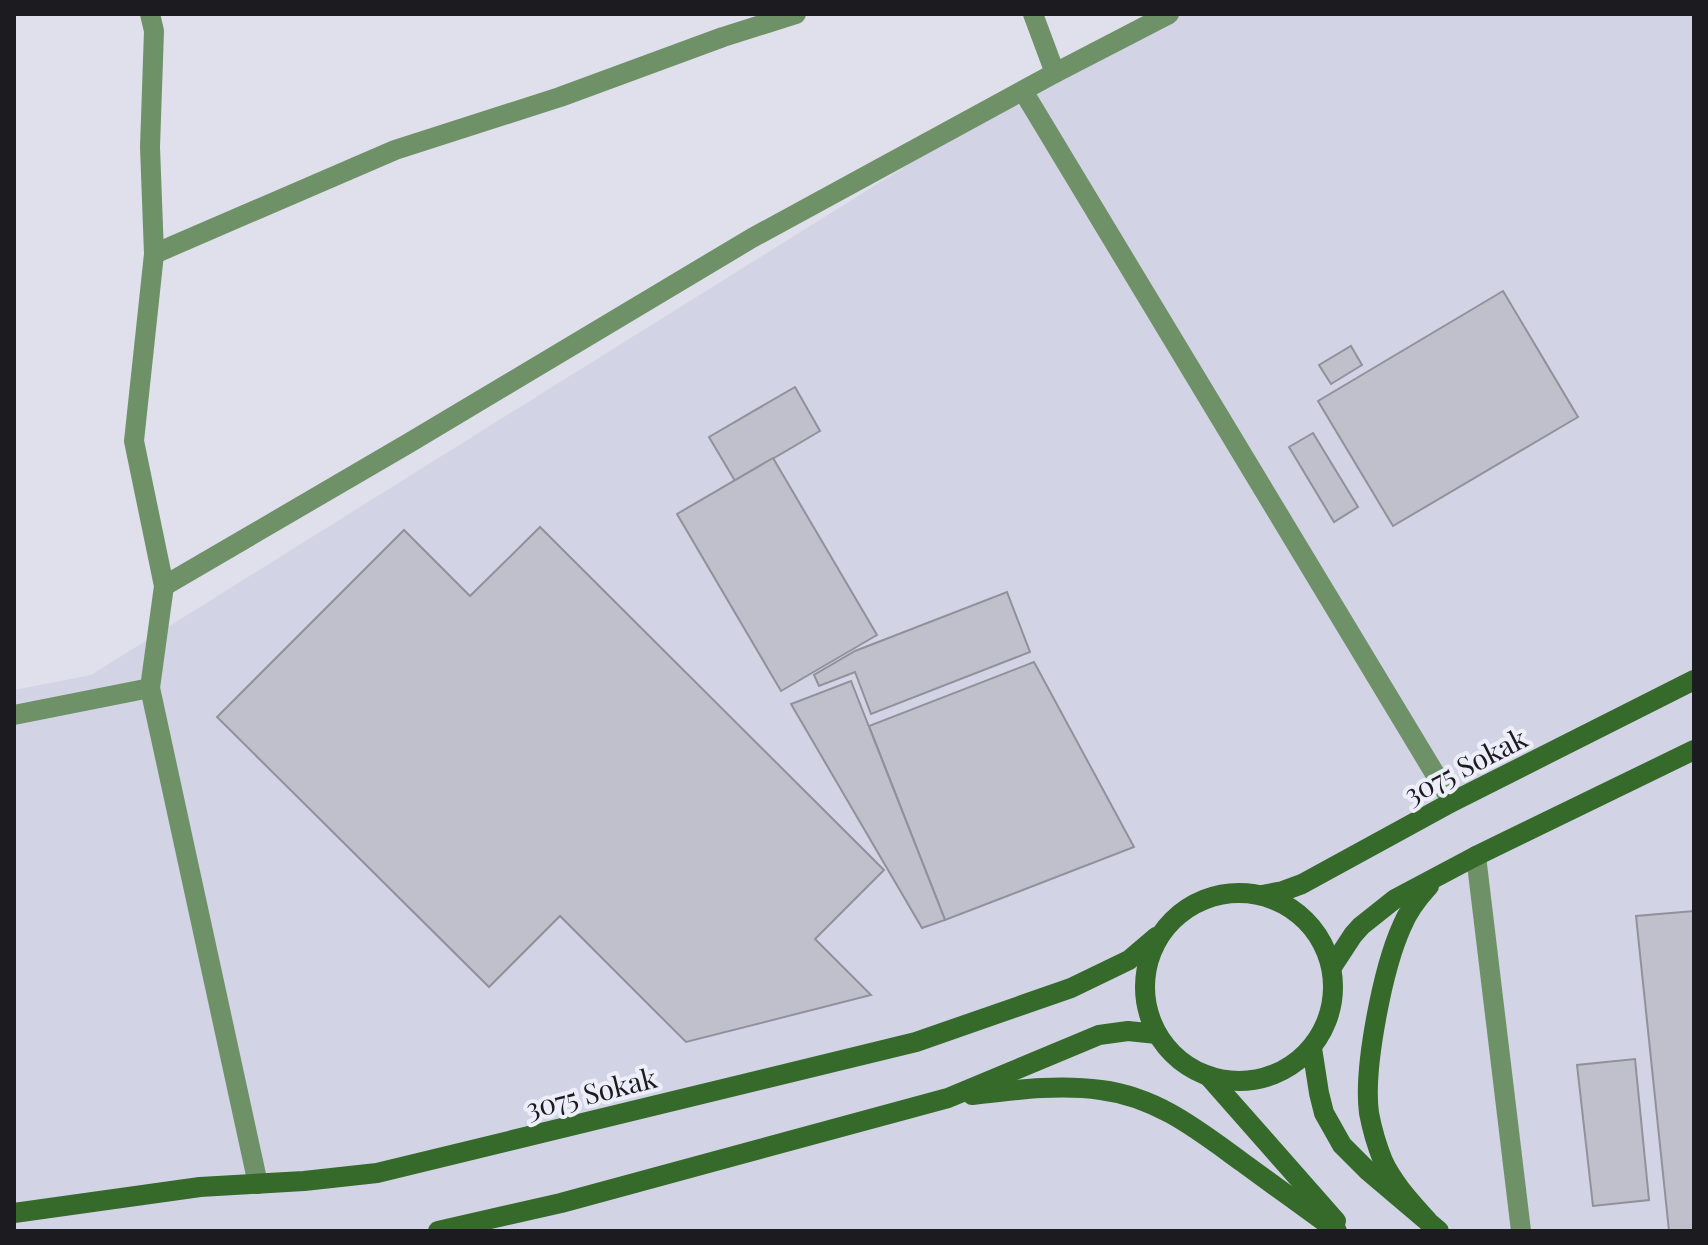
<svg xmlns="http://www.w3.org/2000/svg" width="1708" height="1245" font-family="'Playfair Display',serif">
<style>
.built{fill:#d2d4e6}
.building{fill:#bfc0cb;stroke:#90919b;stroke-width:2}
.lines{fill:none;stroke-linecap:round;stroke-linejoin:round}
.street{stroke:#6f9167;stroke-width:20}
.secondary{stroke:#366a2a;stroke-width:20}
.labels{text-anchor:middle;dominant-baseline:central;stroke-width:8;stroke-linejoin:round;paint-order:stroke}
.street-label{font-size:28px;fill:#1c1c20;stroke:#eceef9}
</style>
<rect width="100%" height="100%" fill="#dfe0eb"/>
<polygon class="built" points="1169,14 1694,14 1694,1231 14,1231 14,690 91,675 1055,73"/>
<g class="building">
<polygon points="1503,291 1578,417 1393,526 1318,401"/>
<polygon points="1351,346 1362,365 1331,384 1319,365"/>
<polygon points="795,387 820,431 735,481 709,437"/>
<polygon points="1313,433 1358,507 1334,522 1289,447"/>
<polygon points="773,458 877,635 781,691 677,514"/>
<polygon points="540,527 884,870 815,939 871,995 686,1042 560,916 489,987 217,717 404,530 470,596"/>
<polygon points="1007,592 1030,652 871,714 855,672 819,686 814,675 855,651"/>
<polygon points="1034,662 1134,847 945,920 869,726"/>
<polygon points="851,681 945,920 922,928 791,704"/>
<polygon points="1694,911 1694,1231 1669,1231 1636,916"/>
<polygon points="1635,1059 1649,1200 1593,1206 1577,1065"/>
</g>
<g class="lines">
<g class="street">
<polyline points="150,14 154,31 150,147 154,254 134,441 164,586 150,688 258,1184"/>
<polyline points="1033,14 1055,73"/>
<polyline points="1023,91 1452,802"/>
<polyline points="154,254 395,150 560,97 723,37 796,14"/>
<polyline points="164,586 409,443 752,238 1055,73 1169,14"/>
<polyline points="14,715 150,688"/>
<polyline points="1476,856 1521,1231"/>
</g>
<g class="secondary">
<circle cx="1239" cy="987" r="94"/>
<polyline points="1262,895 1283,891 1302,884 1452,802 1694,680"/>
<polyline points="1332,967 1353,935 1361,926 1395,899 1476,856 1694,750"/>
<polyline points="1312,1048 1319,1093 1324,1113 1342,1145 1367,1170 1439,1231"/>
<polyline points="1209,1077 1336,1221"/>
<path d="M972,1095C1015,1090 1058,1084 1101,1090C1157,1097 1198,1130 1242,1162C1274,1185 1305,1208 1337,1231"/>
<polyline points="14,1213 200,1187 304,1181 377,1173 916,1042 1071,988 1129,960 1156,937"/>
<path d="M1427,1220C1411,1202 1393,1183 1383,1161C1377,1146 1372,1129 1369,1113C1363,1068 1383,968 1402,926C1408,911 1418,898 1429,886"/>
<polyline points="438,1231 561,1203 948,1098 1099,1035 1128,1031 1157,1034"/>
</g>
</g>
<g class="labels">
<g class="street-label">
<text transform="translate(1465 765) rotate(-27)">3075 Sokak</text>
<text transform="translate(591 1092) rotate(-14)">3075 Sokak</text>
</g>
</g>
<rect width="1708" height="1245" fill="none" stroke="#1c1c20" stroke-width="32"/>
</svg>
